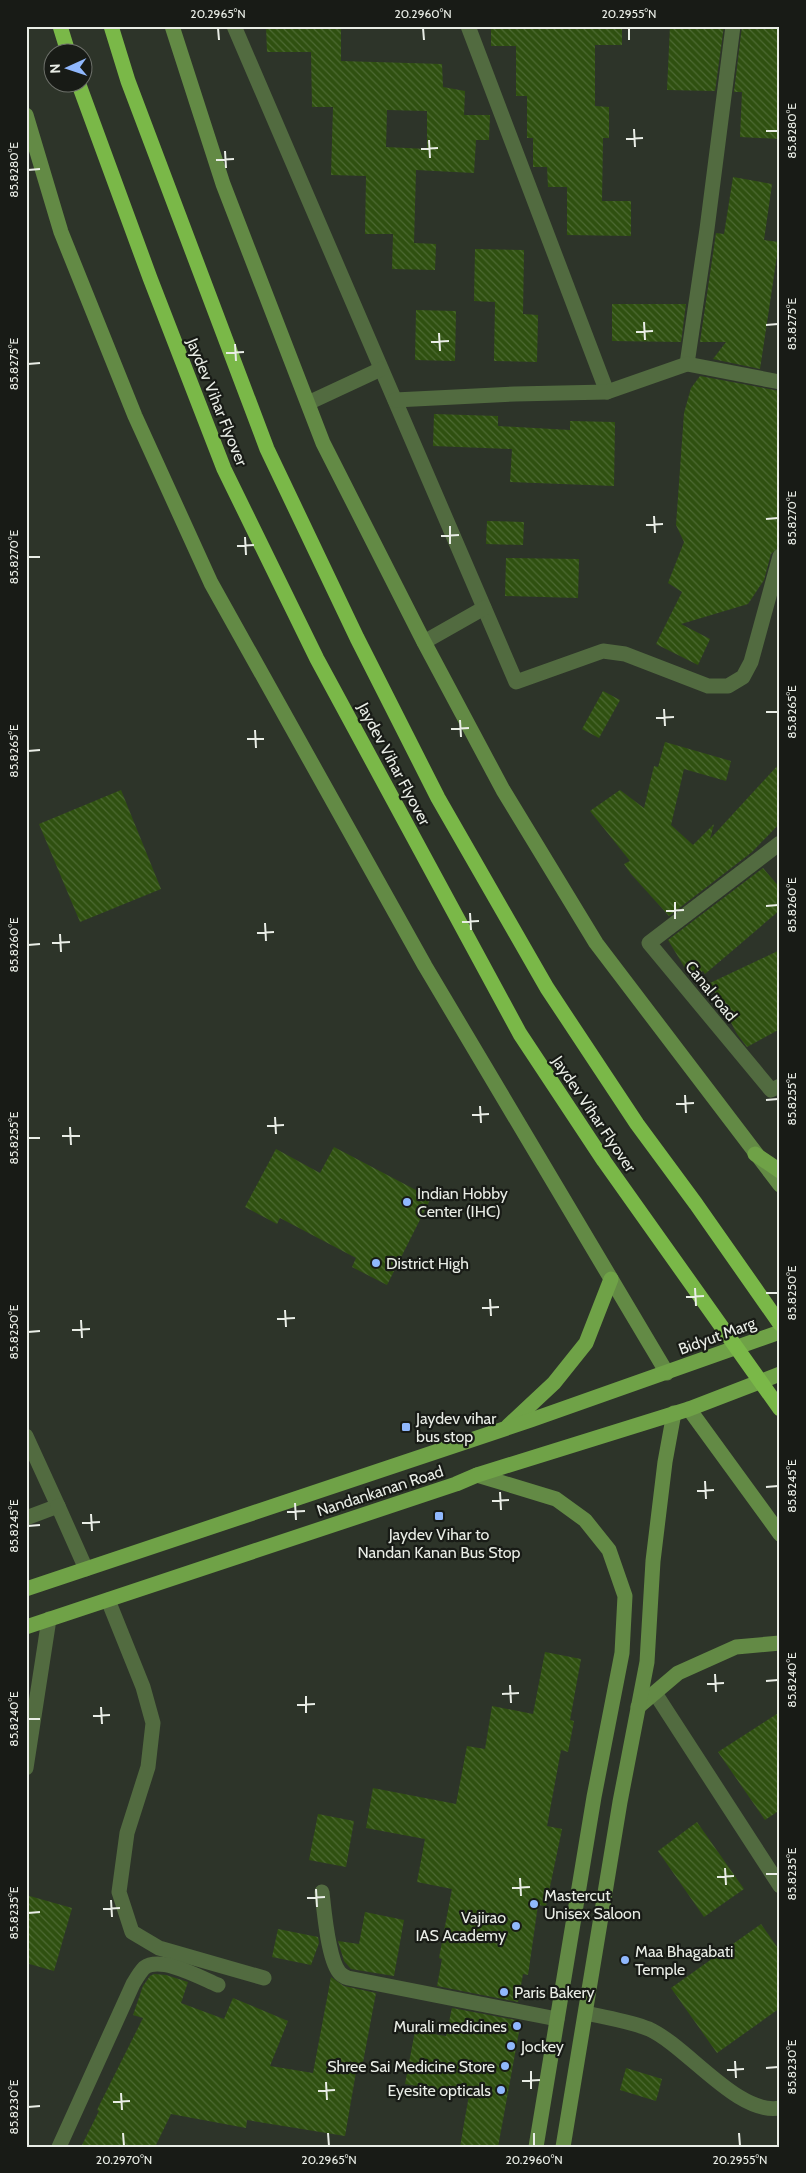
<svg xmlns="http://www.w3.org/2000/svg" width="806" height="2173" font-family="Cabin,sans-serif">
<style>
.building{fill:url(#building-back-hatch);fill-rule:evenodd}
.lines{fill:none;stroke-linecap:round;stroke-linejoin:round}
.street{stroke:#526b40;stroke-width:15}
.secondary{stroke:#638a45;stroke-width:15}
.primary{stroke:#6fa247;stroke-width:15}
.highway{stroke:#7ab848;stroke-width:15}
.highway-bridge{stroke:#7ab848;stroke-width:15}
.ticks{fill:none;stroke:#e9ede6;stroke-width:2}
.poi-dot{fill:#90b8fd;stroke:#181b16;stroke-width:2}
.labels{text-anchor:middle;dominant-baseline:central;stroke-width:4.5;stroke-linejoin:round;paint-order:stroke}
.street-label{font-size:16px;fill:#e9ede6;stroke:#181b16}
.poi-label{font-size:16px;fill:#e9ede6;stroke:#181b16;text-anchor:start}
.neatline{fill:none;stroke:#e9ede6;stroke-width:2}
.ticks-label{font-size:12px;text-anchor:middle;fill:#e9ede6}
</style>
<defs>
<pattern id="building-back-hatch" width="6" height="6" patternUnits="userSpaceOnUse" patternTransform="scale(1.25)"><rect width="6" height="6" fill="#2f5010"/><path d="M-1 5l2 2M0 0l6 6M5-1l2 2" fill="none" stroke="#4d6a33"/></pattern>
</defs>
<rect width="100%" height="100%" fill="#2d3429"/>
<g class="building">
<path d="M266,26H341V61L442,64L443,87L465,91L464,115H490L489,140H476L474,173L416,170L414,243L436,244L435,270L392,269L393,234H365L366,176L331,175L333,107H312L311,52H267ZM387,110L427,111V149L386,147Z"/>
<polygon points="491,26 622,26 622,45 595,45 595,106 609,107 609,138 603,138 602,201 631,201 631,236 567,235 567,187 548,187 547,167 533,167 533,138 527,138 527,96 516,96 516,46 491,46"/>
<polygon points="670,26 724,26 715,91 667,90"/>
<polygon points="742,26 780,26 780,139 740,137 742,92 734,92"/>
<polygon points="733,177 772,184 764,240 779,242 760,369 713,359 726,342 700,342 716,233 724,234"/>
<polygon points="475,249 524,250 523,314 538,315 537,362 494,361 495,302 474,301"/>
<polygon points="612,304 686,304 681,342 612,341"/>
<polygon points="416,310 456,311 455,361 415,360"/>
<polygon points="700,376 780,391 780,541 779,547 771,554 764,580 748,604 681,624 710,639 698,665 656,644 682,592 668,583 684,542 676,525 684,413 691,388"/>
<polygon points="434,414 498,416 498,426 570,430 570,421 615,422 614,486 510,482 512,449 433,446"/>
<polygon points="487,521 524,522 523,545 486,544"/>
<polygon points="506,558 579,559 578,598 505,596"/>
<polygon points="603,691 620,700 599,738 582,729"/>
<polygon points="665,742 731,761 726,781 684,769 671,825 693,845 714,824 710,839 780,763 780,823 752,852 669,916 631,874 624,864 630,861 590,811 620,790 644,808 654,766 658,767"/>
<polygon points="121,790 161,889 80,922 39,824"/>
<polygon points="763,868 780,888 780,910 705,974 703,971 691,978 668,940"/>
<polygon points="780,950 780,1029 747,1047 737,1034 710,983"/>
<polygon points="334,1147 431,1198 387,1285 352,1267 356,1258 280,1218 277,1224 245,1207 276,1149 320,1173"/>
<polygon points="545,1652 581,1659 570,1720 574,1721 568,1752 561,1750 547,1826 562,1829 546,1906 538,1905 528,1975 523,1974 518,2002 437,1986 442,1959 439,1958 452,1889 417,1882 425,1839 366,1828 373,1788 456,1804 467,1746 485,1749 492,1706 533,1714"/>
<polygon points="780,1712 780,1810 765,1820 718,1752"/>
<polygon points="318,1814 354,1821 346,1867 309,1860"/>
<polygon points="697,1822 744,1889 704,1917 658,1851"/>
<polygon points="26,1895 72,1908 54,1971 26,1963"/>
<polygon points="365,1912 404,1920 394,1976 351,1969 344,1961 338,1941 359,1944"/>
<polygon points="761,1924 780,1951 780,2008 717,2053 671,1988"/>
<polygon points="278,1929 318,1937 319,1943 311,1965 272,1957"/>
<polygon points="154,1974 166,1975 188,1982 181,2003 224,2019 233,1998 288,2021 270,2066 313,2073 331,1977 344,1986 376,1993 361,2073 356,2072 345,2136 247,2120 246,2128 171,2114 155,2147 81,2147 99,2111 97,2110 143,2018 133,2015 143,1986 150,1976"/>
<polygon points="452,2008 521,2021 498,2147 460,2147 469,2095 405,2084 415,2031 446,2036"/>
<polygon points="626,2068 662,2079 656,2101 620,2090"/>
</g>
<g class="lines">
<g class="street">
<polyline points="234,26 516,682 603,651 625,654 708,686 728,686 743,677 751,662 780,556"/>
<polyline points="468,26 607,392"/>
<polyline points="687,364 707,229 733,26"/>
<polyline points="395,400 515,394 607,392 687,364 780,382"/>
<polyline points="308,403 381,369"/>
<polyline points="424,642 484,608"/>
<polyline points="780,843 649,943 771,1090 780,1086"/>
<polyline points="26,1436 58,1506 26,1518"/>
<polyline points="58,1506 86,1569"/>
<polyline points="108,1600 143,1687 153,1723 148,1767 127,1833 119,1892 132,1932 159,1948 264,1978"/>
<polyline points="655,1693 780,1886"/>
<polyline points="26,1768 49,1619"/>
<path d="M322,1892C324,1910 328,1958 339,1972C341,1975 345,1977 348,1978L557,2019"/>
<path d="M586,2013C607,2018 629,2021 649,2029C688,2047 738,2116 780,2108"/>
<path d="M59,2147L133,1984C136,1979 140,1972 144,1968C161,1955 201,1978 218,1985"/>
</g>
<g class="secondary">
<polyline points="172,26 223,184 323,443 424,642 503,790 596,943 780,1185"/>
<polyline points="26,115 61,232 135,416 211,583 425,966 667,1373"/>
<polyline points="689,1409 780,1534"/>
<polyline points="477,1475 556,1499 585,1520 609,1550 625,1596 622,1653 594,1797 536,2147"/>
<polyline points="638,1707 678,1673 736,1647 780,1643"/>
<polyline points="563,2147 620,1802 647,1662 653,1561 665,1462 674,1413"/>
</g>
<g class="primary">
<polyline points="755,1154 780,1171"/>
<polyline points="508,1426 554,1383 586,1343 611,1279"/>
<polyline points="26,1589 531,1420 780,1332"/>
<polyline points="26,1627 456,1484 477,1475 689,1409 780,1374"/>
</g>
<g class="highway">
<polyline points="60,26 68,52"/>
<polyline points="111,26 128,81 267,449 357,638 438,798 547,988 637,1124 696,1204 780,1324"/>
</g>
<polyline class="highway-bridge" points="78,82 150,278 224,469 317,659 520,1034 604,1161 780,1409"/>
</g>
<path class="ticks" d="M218,28L219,40M423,28L424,40M629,28V40M634,129L635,147M766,131H778M626,139L643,138M429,140L430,158M421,149L438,148M225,151L226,168M216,160L234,159M28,170L40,169M644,322L645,340M766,325L778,324M636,332L653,331M439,333L440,351M431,342L449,341M235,344L236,361M226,353L244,352M28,364L40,363M654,516L655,533M766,519L778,518M646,525L663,524M450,526V544M441,536L459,535M245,537L246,555M237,546L254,545M28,557H40M664,709L665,726M766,712H778M656,718L674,717M460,720L461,737M451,729L469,728M255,730L256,748M247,739H264M28,751L40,750M675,902V919M766,906L778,905M666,911L684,910M470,913L471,930M462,922L479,921M265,923L266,941M257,933L274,932M60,934L61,952M52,943L70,942M28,945L40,944M685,1095L686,1113M766,1100L778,1099M676,1104L694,1103M480,1106L481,1123M472,1115L489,1114M275,1117L276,1134M267,1126L284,1125M70,1127L71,1145M62,1136H80M28,1138H40M695,1288L696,1306M766,1293H778M686,1297L704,1296M490,1299L491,1316M482,1308L499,1307M285,1310L286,1327M277,1319L295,1318M81,1320L82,1338M72,1330L90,1329M28,1332L40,1331M705,1481L706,1499M766,1487L778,1486M697,1491L714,1490M500,1492L501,1510M492,1501L509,1500M295,1503L296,1520M287,1512L305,1511M91,1514L92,1531M82,1523L100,1522M28,1526L40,1525M715,1674L716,1692M766,1681L778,1680M707,1684L724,1683M510,1685L511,1703M502,1694L519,1693M306,1696V1713M297,1705L315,1704M101,1707L102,1724M93,1716L110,1715M28,1719H40M725,1868L726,1885M766,1874H778M717,1877L734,1876M520,1878L521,1896M512,1888L530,1887M316,1889L317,1907M307,1898L325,1897M111,1900L112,1917M103,1909L120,1908M28,1913L40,1912M735,2061L736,2078M766,2068L778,2067M727,2070L744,2069M531,2071V2089M522,2081L540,2080M326,2082L327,2100M318,2091L335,2090M121,2093L122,2110M113,2102L130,2101M28,2107L40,2106M123,2133L124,2146M328,2133L329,2146M534,2133V2146M739,2133L740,2146"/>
<g class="poi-dot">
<circle cx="407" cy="1202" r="5"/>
<circle cx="376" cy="1263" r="5"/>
<rect x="401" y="1422" width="10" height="10" rx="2.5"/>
<rect x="434" y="1511" width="10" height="10" rx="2.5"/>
<circle cx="534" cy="1904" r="5"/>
<circle cx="516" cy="1926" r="5"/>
<circle cx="625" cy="1960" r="5"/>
<circle cx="504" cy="1992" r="5"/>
<circle cx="517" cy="2026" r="5"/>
<circle cx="511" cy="2046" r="5"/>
<circle cx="505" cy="2066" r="5"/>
<circle cx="501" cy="2090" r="5"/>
</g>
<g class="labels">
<g class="street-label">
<text transform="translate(217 402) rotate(68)">Jaydev Vihar Flyover</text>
<text transform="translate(394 764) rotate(62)">Jaydev Vihar Flyover</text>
<text transform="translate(711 991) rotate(51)">Canal road</text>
<text transform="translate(594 1114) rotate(56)">Jaydev Vihar Flyover</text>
<text transform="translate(717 1336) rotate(-20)">Bidyut Marg</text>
<text transform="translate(380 1491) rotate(-18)">Nandankanan Road</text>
</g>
<g class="poi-label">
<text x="417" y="1193">Indian Hobby<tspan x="417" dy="18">Center (IHC)</tspan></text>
<text x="386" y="1263">District High</text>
<text x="416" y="1418">Jaydev vihar<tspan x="416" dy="18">bus stop</tspan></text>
<text x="439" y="1534" text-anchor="middle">Jaydev Vihar to<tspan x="439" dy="18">Nandan Kanan Bus Stop</tspan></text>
<text x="544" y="1895">Mastercut<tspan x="544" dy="18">Unisex Saloon</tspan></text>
<text x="506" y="1917" text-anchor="end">Vajirao<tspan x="506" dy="18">IAS Academy</tspan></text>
<text x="635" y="1951">Maa Bhagabati<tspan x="635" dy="18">Temple</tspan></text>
<text x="514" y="1992">Paris Bakery</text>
<text x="507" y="2026" text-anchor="end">Murali medicines</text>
<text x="521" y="2046">Jockey</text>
<text x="495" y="2066" text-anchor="end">Shree Sai Medicine Store</text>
<text x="491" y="2090" text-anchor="end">Eyesite opticals</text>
</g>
</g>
<rect width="806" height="2173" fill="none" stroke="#181b16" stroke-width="55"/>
<g transform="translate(68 68) rotate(267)"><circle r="24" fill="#181b16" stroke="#6c6f69"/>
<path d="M0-4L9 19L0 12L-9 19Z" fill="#90b8fd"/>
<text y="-8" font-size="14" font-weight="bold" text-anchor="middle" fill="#e9ede6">N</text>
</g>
<rect x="28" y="28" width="750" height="2118" class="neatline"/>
<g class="ticks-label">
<text x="218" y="18">20.2965°N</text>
<text x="423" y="18">20.2960°N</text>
<text x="629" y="18">20.2955°N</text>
<text transform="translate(792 131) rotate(-90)" y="4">85.8280°E</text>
<text transform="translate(14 170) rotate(-90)" y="4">85.8280°E</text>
<text transform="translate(792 324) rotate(-90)" y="4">85.8275°E</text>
<text transform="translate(14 364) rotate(-90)" y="4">85.8275°E</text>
<text transform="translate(792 518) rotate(-90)" y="4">85.8270°E</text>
<text transform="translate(14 557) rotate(-90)" y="4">85.8270°E</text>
<text transform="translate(792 712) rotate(-90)" y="4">85.8265°E</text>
<text transform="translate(14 751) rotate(-90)" y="4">85.8265°E</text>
<text transform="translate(792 905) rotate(-90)" y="4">85.8260°E</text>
<text transform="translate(14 945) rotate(-90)" y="4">85.8260°E</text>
<text transform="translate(792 1099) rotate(-90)" y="4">85.8255°E</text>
<text transform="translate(14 1138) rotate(-90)" y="4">85.8255°E</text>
<text transform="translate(792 1293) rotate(-90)" y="4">85.8250°E</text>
<text transform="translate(14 1332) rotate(-90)" y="4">85.8250°E</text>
<text transform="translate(792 1486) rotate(-90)" y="4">85.8245°E</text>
<text transform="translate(14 1526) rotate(-90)" y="4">85.8245°E</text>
<text transform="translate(792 1680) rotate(-90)" y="4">85.8240°E</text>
<text transform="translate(14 1719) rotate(-90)" y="4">85.8240°E</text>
<text transform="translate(792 1874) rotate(-90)" y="4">85.8235°E</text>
<text transform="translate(14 1913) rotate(-90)" y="4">85.8235°E</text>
<text transform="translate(792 2067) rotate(-90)" y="4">85.8230°E</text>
<text transform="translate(14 2107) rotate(-90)" y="4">85.8230°E</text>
<text x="124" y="2164">20.2970°N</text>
<text x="329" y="2164">20.2965°N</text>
<text x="534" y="2164">20.2960°N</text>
<text x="740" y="2164">20.2955°N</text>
</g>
</svg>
